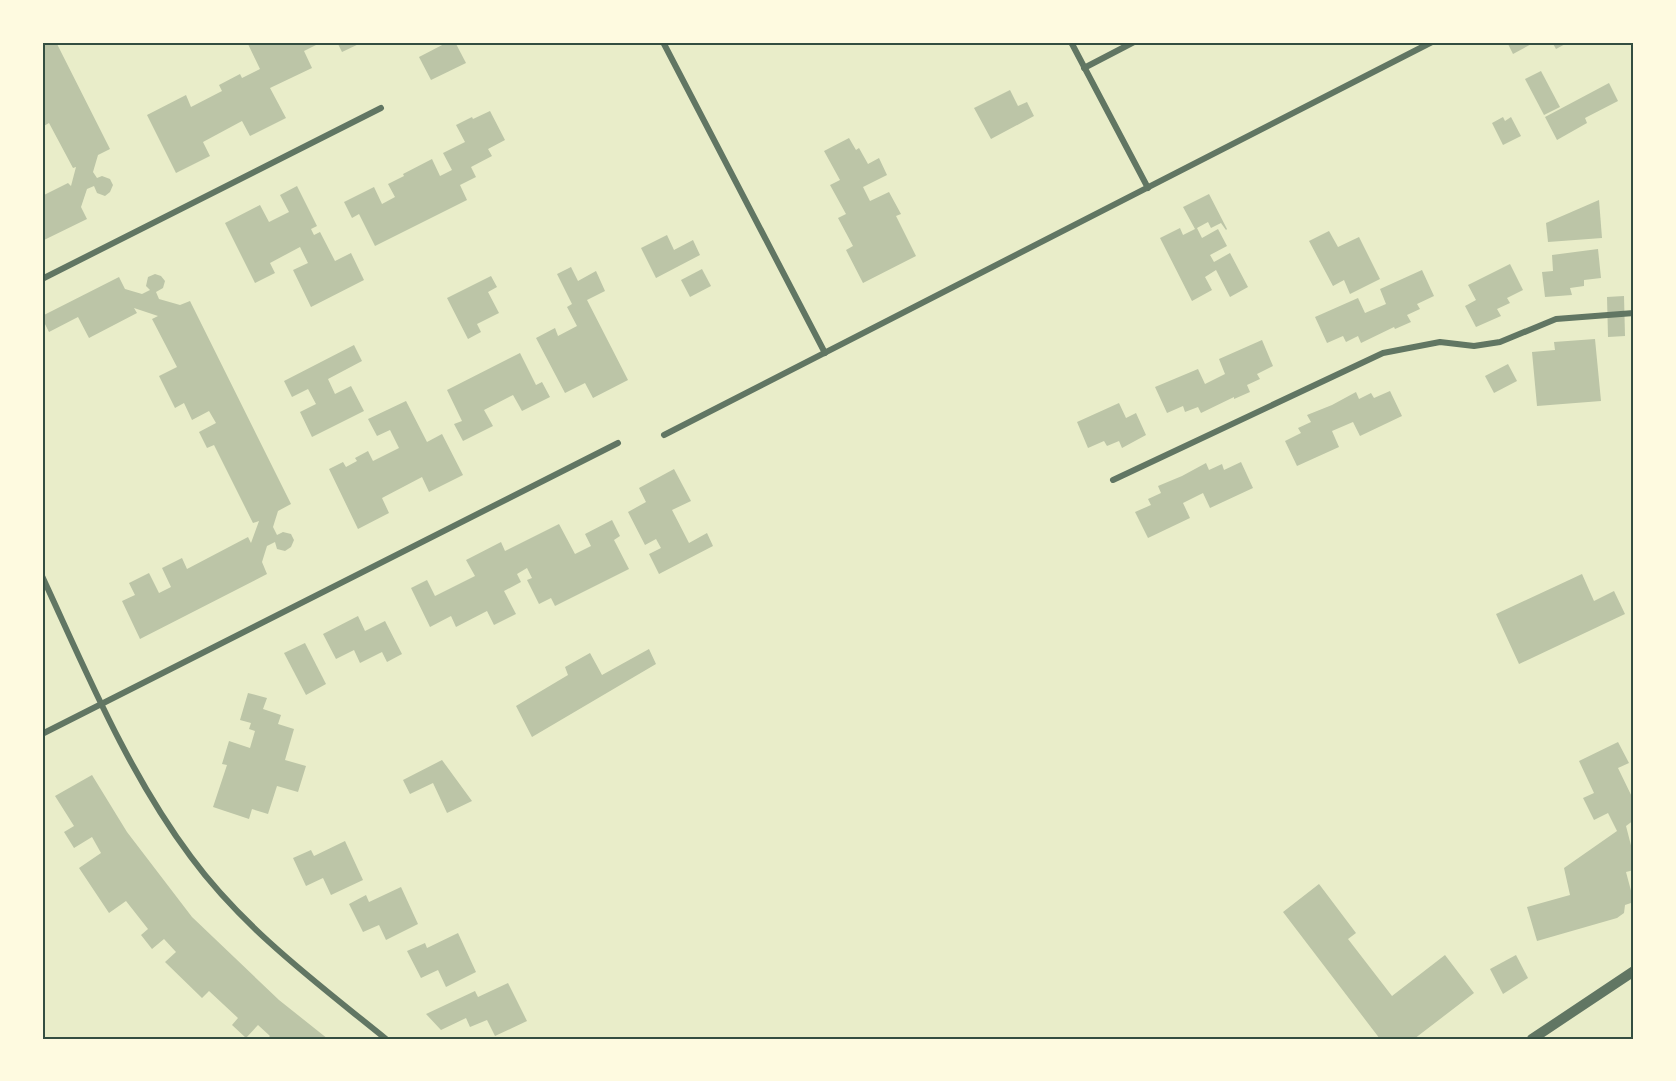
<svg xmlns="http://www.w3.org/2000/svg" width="1676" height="1081" font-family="'DM Sans',sans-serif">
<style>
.building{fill:#bcc5a7}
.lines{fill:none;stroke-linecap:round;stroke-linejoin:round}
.minor{stroke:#617663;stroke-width:6}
.tertiary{stroke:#617663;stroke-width:10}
.neatline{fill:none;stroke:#344e41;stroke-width:2}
</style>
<rect width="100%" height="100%" fill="#e9edc9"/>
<g class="building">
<polygon points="42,42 56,42 110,149 98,155 93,172 97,178 102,176 110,179 113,185 110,192 105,196 97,193 94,186 87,189 81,207 87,219 42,241 42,196 68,183 71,186 76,167 73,168 49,123 42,127"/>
<polygon points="247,42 322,42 304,51 312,68 270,88 286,118 250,136 242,121 203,142 210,156 176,173 147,115 186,95 191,107 222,91 219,85 240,74 242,78 260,69"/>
<polygon points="337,42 363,42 342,52"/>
<polygon points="448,42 455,42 466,63 431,80 419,57"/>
<polygon points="1507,42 1535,42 1513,54"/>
<polygon points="1552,42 1569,42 1556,49"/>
<polygon points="1541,71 1560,107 1544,115 1525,79"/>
<polygon points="1609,83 1618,101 1585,118 1587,123 1557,140 1545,117"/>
<polygon points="1010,90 1018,106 1027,102 1034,116 991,139 974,108"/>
<polygon points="490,111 505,140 488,149 492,156 471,167 476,177 460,185 467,200 375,246 359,214 352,218 344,202 374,187 382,204 395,197 388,184 404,176 403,174 432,159 440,176 452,170 443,153 465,142 456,125 472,117 473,119"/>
<polygon points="1503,117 1505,121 1511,117 1521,136 1503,145 1492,123"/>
<polygon points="849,138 856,150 859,148 868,164 879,158 887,175 863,187 870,201 889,192 901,214 896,216 916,256 863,283 846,250 853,246 838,218 846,214 830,185 840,180 824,151"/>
<polygon points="297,186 317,226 311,229 314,235 320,232 335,261 351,253 364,280 311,307 293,270 308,263 300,247 270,263 275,273 255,283 225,223 260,205 269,222 289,212 280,195"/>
<polygon points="1209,194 1227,229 1226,230 1221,223 1211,228 1208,222 1197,228 1202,238 1218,229 1227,246 1210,255 1214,262 1230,253 1248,287 1230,297 1216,270 1205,277 1212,290 1192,301 1160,238 1180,228 1183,235 1195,229 1183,207"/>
<polygon points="1599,200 1602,238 1548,242 1546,223"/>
<polygon points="1329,231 1338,247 1359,237 1380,279 1350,294 1344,280 1333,286 1309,241"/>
<polygon points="667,235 674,250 693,240 700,255 656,278 641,248"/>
<polygon points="1598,249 1601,278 1584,280 1584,286 1570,288 1572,295 1545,297 1542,272 1553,271 1552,255"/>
<polygon points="1510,264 1523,290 1507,298 1510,303 1497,309 1501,316 1476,327 1465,306 1476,300 1468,285"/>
<polygon points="571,267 578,281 596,271 605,291 587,300 628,380 593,398 585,383 565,393 536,338 555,328 558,336 577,326 567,307 572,304 557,274"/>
<polygon points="702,269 711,286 690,297 681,280"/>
<polygon points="1422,270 1434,296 1417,304 1420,309 1407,315 1411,322 1395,329 1394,327 1361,343 1358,336 1346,342 1343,336 1327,343 1315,317 1358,298 1365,313 1386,304 1380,289"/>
<polygon points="155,274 161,276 165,281 163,288 156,292 159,299 180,305 190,301 291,504 278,511 273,527 277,535 283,532 291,534 294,540 291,547 285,551 277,549 275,542 267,546 262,562 267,574 140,639 122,601 135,595 129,583 149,573 159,593 171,587 162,568 182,558 187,569 248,537 251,543 259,521 253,523 214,445 207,448 199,432 216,423 209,411 192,420 184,403 175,408 159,376 177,367 152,319 158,316 134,308 137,313 89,338 78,317 49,332 42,318 42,316 119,277 125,289 142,294 150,290 146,286 148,277"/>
<polygon points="491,276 497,287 488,292 499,313 477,324 481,332 468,339 447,298"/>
<polygon points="1624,296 1625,336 1608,337 1607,297"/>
<polygon points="1595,339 1601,401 1537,406 1532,352 1555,350 1554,342"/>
<polygon points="1262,340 1273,366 1257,374 1260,379 1247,385 1250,392 1234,399 1234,397 1201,413 1198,407 1185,412 1183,406 1167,413 1155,387 1198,369 1205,384 1225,374 1219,359"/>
<polygon points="354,345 362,361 328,379 335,394 351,386 364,411 312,437 300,412 316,404 308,389 292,397 284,381"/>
<polygon points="520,353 536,385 542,382 550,397 522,411 513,395 484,410 493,426 463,441 454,424 462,421 447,390"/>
<polygon points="1508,364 1517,381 1494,393 1485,376"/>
<polygon points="1390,391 1402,416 1360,436 1353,422 1332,431 1339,447 1297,466 1285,441 1301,433 1298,428 1311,422 1307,415 1332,405 1356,392 1359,399 1371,393 1374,398"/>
<polygon points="406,401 427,442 442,434 463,475 429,492 422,477 403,487 382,498 389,513 358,529 329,469 343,462 346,467 357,461 355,458 368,451 373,461 399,448 390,430 377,436 368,419"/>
<polygon points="1119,403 1126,418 1136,413 1146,435 1122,448 1119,441 1107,446 1104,441 1088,448 1077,422"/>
<polygon points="1241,462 1253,488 1210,508 1203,493 1183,503 1190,518 1148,538 1135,512 1151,505 1148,499 1161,493 1158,486 1182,476 1206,463 1209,470 1222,464 1224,470"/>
<polygon points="674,469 691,501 672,510 689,543 707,533 713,546 659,574 649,554 661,548 656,539 645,545 628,512 646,502 639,488"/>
<polygon points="612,520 620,536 614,540 629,569 555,606 551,598 539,604 527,580 532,578 527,568 517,574 521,582 504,591 516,614 494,625 487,611 456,627 451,616 430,627 411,588 427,580 435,596 475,576 466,560 501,542 505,551 559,524 575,554 591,546 585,534"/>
<polygon points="1582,574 1594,601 1614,591 1625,614 1519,664 1496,614"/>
<polygon points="358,616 365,631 385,621 402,654 387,662 382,652 360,663 354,650 336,659 323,634"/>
<polygon points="305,643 326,684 306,695 284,653"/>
<polygon points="649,649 656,664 532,737 516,706 568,675 565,667 590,653 602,675"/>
<polygon points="248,693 267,698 263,709 281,715 278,724 294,729 285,760 306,766 298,792 277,786 268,814 252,809 249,819 213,807 227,765 222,764 229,741 250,748 255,731 249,729 251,723 240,720"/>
<polygon points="1618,742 1629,763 1618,768 1634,801 1634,820 1626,826 1634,857 1634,870 1626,872 1634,902 1625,905 1624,913 1617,918 1537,941 1527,907 1570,895 1564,868 1617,831 1608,813 1594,820 1583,798 1594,793 1579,761"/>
<polygon points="442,760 472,801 447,813 433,783 410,794 403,780"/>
<polygon points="92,775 127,832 192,917 279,1000 328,1039 267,1039 270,1036 258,1025 246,1038 232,1025 238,1018 209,991 202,998 165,962 176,952 164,939 152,949 141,935 148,929 126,901 109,913 79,868 101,853 92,837 74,848 64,832 74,826 55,796"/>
<polygon points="345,841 363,880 331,895 323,878 306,886 293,858 311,850 314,856"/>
<polygon points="1319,884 1356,933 1348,939 1392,996 1445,955 1474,993 1414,1039 1380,1039 1283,912"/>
<polygon points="401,887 418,924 386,940 379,925 363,932 349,904 366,895 369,902"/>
<polygon points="458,933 476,972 446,987 438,970 421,978 407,951 425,943 427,948"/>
<polygon points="1516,955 1528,978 1503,994 1490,969"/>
<polygon points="508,983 527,1021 495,1036 487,1020 470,1027 466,1018 441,1030 426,1014 475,991 478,997"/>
</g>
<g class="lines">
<g class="minor">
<polyline points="663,42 825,353"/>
<polyline points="1071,42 1148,188"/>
<polyline points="1084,68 1134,42"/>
<polyline points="42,279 381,108"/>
<polyline points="664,435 1432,42"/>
<polyline points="1113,480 1383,353 1440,342 1474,346 1500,342 1556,319 1634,313"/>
<path d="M42,576C86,671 128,773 191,857C244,929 317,983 386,1039"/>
<polyline points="42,734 618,443"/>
</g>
<polyline class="tertiary" points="1532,1039 1634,971"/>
</g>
<rect width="1676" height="1081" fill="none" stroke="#fefae0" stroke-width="87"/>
<rect x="44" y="44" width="1588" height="994" class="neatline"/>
</svg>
